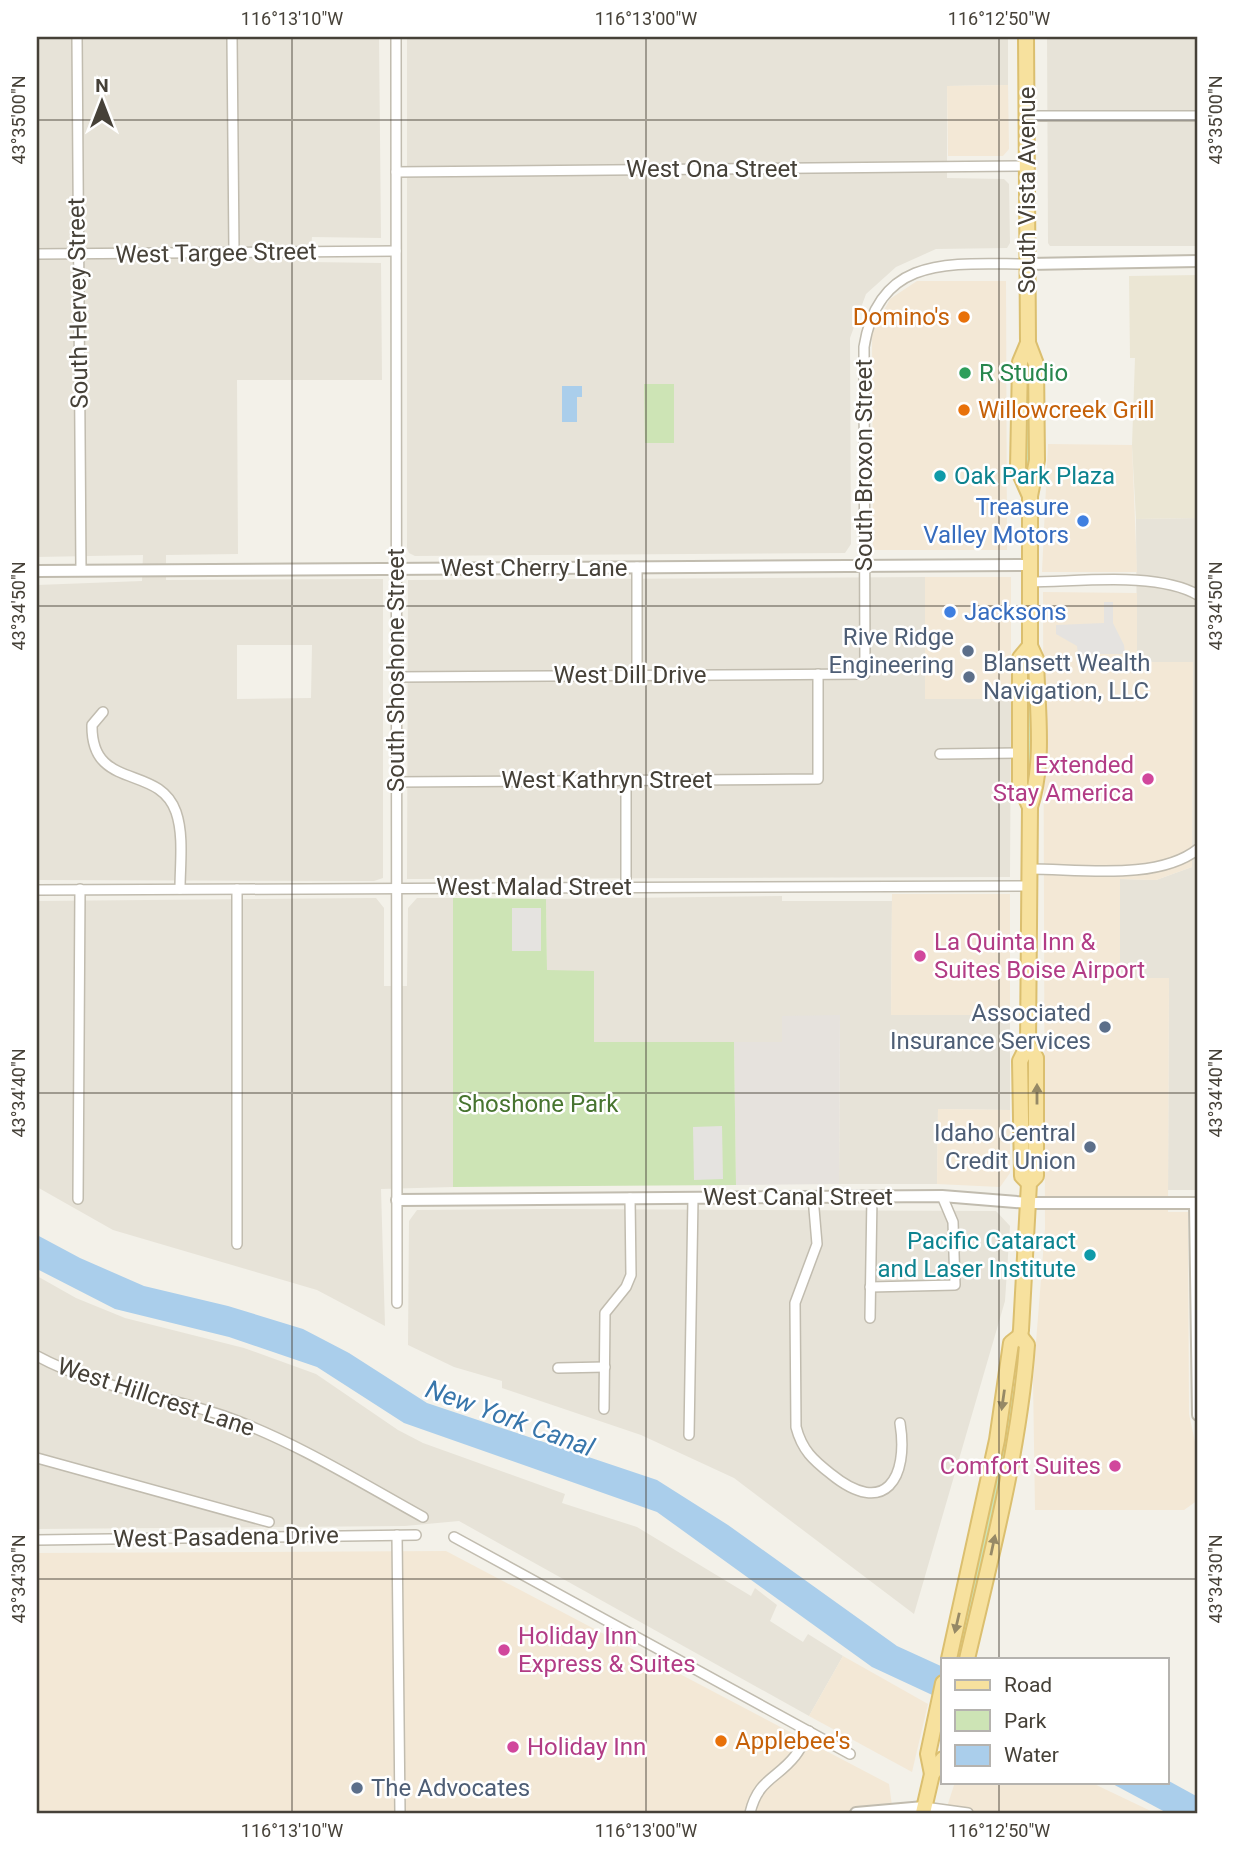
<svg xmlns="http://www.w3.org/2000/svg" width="1235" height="1850" font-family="Roboto,sans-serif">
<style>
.residential{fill:#e7e3d8;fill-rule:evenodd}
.commercial{fill:#f3e8d6}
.industrial{fill:#e6e2dd}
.education{fill:#ebe6d4}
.green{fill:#cde4b5}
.parking{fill:#e5e3e0}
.water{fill:#aaceeb}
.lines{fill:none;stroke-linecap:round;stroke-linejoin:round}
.minor-casing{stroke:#c1bcaf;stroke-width:12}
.tertiary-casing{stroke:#c1bcaf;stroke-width:14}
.primary-casing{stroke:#dbbf6f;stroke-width:18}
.minor{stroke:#fff;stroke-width:9}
.tertiary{stroke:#fff;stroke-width:10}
.primary{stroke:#f7e19e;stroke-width:14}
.oneway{fill:#968966}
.ticks{fill:none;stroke:#464138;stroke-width:2;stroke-opacity:0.45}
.food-dot{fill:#e8710a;stroke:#fff;stroke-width:2.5}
.leisure-dot{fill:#2e9e5b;stroke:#fff;stroke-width:2.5}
.culture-dot{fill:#0f9aa8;stroke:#fff;stroke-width:2.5}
.shop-dot{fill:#3f7fe0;stroke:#fff;stroke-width:2.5}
.service-dot{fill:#5c6f8a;stroke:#fff;stroke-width:2.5}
.hotel-dot{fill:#d1479c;stroke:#fff;stroke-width:2.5}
.labels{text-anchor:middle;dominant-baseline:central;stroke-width:5;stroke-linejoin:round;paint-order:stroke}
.street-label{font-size:24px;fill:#464138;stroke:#fff}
.food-label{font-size:24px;fill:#c56008;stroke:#fff;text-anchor:start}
.leisure-label{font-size:24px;fill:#27864d;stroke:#fff;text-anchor:start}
.culture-label{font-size:24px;fill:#0d838f;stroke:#fff;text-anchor:start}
.shop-label{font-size:24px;fill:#366cbe;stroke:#fff;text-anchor:end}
.service-label{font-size:24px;fill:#4e5e75;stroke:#fff;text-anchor:end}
.hotel-label{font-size:24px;fill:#b23c85;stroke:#fff;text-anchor:start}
.park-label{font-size:24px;fill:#47742f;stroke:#fff}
.water-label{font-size:26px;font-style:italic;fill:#3876ab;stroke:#fff}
.neatline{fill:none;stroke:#464138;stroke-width:2.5}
.ticks-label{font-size:18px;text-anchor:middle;fill:#464138}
</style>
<rect width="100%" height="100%" fill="#f3f1e9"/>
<g class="residential">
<path d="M37,37H379L381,238L312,237L310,262L381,263L382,380H237L238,554L166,555V580L383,579V878L374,881L37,880V585L142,581L143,555L37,557ZM237,645H312L311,698L237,699Z"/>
<polygon points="407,37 1008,37 1008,85 947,86 947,178 1004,179 1009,184 1010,243 1007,248 936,249 896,267 866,294 850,338 851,544 845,553 415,556 409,553 407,548"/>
<polygon points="1047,37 1198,37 1198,246 1050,246 1048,243"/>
<polygon points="1198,518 1198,1190 1168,1190 1169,978 1120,979 1120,879 1156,880 1192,867 1193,662 1137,662 1136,519"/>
<polygon points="925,577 925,699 1011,699 1010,877 407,879 408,580"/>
<polygon points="782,896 782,901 892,901 891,1015 1010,1015 1010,1110 938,1109 937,1184 839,1184 840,1015 782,1042 594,1042 547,971 546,899"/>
<polygon points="376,898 384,908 384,986 407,986 408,908 417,898 453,898 453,1187 381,1189 385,1326 317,1290 113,1230 37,1187 37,901"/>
<polygon points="550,1209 996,1211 1010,1226 1005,1301 914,1614 734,1478 641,1435 502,1388 502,1381 454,1367 408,1345 409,1221 417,1210"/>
<polygon points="37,1276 76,1298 125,1318 244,1348 316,1374 398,1430 423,1443 565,1494 562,1503 637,1527 751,1596 755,1588 777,1605 770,1621 803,1642 808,1634 843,1656 809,1716 459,1521 405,1526 37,1529"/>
</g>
<g class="commercial">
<polygon points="1008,85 1009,149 1003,156 948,156 947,86"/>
<polygon points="917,281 1006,281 1007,550 873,550 872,333 890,299"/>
<polygon points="1048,444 1132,445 1137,572 1042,572"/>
<rect x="925" y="577" width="86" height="122"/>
<polygon points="1043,592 1137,593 1137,662 1193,662 1192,867 1156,880 1120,879 1120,978 1169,978 1168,1212 1188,1212 1189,1414 1198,1456 1198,1500 1184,1510 1035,1510 1033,1380 1045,1229"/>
<polygon points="892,894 1010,894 1010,1015 891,1015"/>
<polygon points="938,1109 1010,1110 1010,1173 1000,1187 937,1184"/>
<polygon points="446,1551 889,1784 893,1813 37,1813 37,1553"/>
<polygon points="843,1656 928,1704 912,1772 809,1716"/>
<polygon points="955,1782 1090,1782 1155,1813 945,1813"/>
</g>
<polygon class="industrial" points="840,1015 839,1184 736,1185 734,1042 782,1042 782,1016"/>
<polygon class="education" points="1198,275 1198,518 1136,519 1132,445 1135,358 1130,358 1129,276"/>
<g class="green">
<polygon points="1026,365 1030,380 1031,486 1025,473"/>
<polygon points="644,384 674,384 674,443 645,443"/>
<polygon points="1027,659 1031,676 1031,790 1027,784"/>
<polygon points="453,898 546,899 547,970 594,971 594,1042 734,1042 736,1185 453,1187"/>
<polygon points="1015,1382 1017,1387 996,1504 962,1651 957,1650"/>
</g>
<g class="parking">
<polygon points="1104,602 1113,602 1113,623 1124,645 1125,654 1078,654 1077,646 1056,634 1056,625 1104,623"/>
<rect x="512" y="908" width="29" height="43"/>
<polygon points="722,1126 723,1179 694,1180 693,1127"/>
</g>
<g class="water">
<polygon points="562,386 582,386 582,397 577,397 577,422 562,422"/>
<polygon points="37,1235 80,1258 144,1286 228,1306 303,1329 349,1353 427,1403 657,1480 728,1525 897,1646 943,1667 943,1700 872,1667 657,1512 404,1423 317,1367 229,1337 115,1309 37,1269"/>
<polygon points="1167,1780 1198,1797 1198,1813 1167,1813 1109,1782"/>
</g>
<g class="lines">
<g class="minor-casing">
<g id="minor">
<polyline points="77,37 81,570"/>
<polyline points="232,37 234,252"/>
<polyline points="396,37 397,1303"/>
<polyline points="1027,116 1198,116"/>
<polyline points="396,172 1027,166"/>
<polyline points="37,254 396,251"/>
<polyline points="637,567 637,675"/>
<path d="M1030,582C1077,582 1157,571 1198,595"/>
<path d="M396,677L865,674L864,347C879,253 953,264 1028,264"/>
<path d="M103,712L92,725C91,792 159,763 176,812C184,835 180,865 180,889"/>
<polyline points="940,754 1020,753"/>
<polyline points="396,782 818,779 818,674"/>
<path d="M1030,869C1080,869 1158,881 1198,849"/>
<polyline points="626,887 626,780"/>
<polyline points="37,890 1030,886"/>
<path d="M813,1197L817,1244L795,1303L796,1427C802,1450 813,1460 831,1474C885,1518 909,1478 900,1423"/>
<polyline points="78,1199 80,889"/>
<polyline points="237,1244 237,889"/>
<polyline points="870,1287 955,1285 953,1222 942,1196"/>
<polyline points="870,1318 872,1197"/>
<path d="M37,1356C96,1388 161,1394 224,1416C294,1441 358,1481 423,1517"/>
<polyline points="558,1368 605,1367"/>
<polyline points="604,1409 605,1313 626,1287 631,1275 630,1198"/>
<polyline points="689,1435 693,1198"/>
<polyline points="37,1458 269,1522"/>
<polyline points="397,1535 400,1813"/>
<polyline points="454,1537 850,1754"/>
<polyline points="37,1540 416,1535"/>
<polyline points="924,1807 968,1813"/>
<path d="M750,1813C758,1779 777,1779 795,1756C801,1749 805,1739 809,1731"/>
</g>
</g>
<g class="tertiary-casing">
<g id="tertiary">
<polyline points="1028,264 1198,261"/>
<polyline points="37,571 1030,565"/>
<polyline points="397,1200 942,1196 1029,1203 1198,1203"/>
<polyline points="1195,1203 1198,1415"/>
<polyline points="856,1813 924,1807"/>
</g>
</g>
<g class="primary-casing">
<g id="primary">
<path d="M1026,37L1028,343L1036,364L1037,460L1030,496V646L1036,659C1037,708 1045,761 1030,807L1028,1045L1020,1061L1022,1176L1029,1183"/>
<polyline points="1028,343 1020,362 1018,469 1030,496"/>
<polyline points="1030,807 1020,785 1020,658 1030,646"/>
<polyline points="949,1659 997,1440 1011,1343 1020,1336 1021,1330 1029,1183 1036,1176 1036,1058 1028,1045"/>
<path d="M967,1659C991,1556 1019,1451 1027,1345L1020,1336"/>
<polyline points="932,1774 928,1754 943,1683"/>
<polyline points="923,1813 932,1774 943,1759"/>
</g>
</g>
<use href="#minor" class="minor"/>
<use href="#tertiary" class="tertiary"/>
<use href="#primary" class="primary"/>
</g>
<defs><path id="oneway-solid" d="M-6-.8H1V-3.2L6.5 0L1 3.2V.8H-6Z" transform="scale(1.75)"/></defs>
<g class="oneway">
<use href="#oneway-solid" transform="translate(1037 1094) rotate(-90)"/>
<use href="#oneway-solid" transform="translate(1003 1400) rotate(98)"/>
<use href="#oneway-solid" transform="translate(993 1545) rotate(-78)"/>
<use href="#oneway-solid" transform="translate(957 1623) rotate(103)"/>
</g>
<path class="ticks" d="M292,37V1813M646,37V1813M999,37V1659M37,120H1198M37,606H1198M37,1093H1198M37,1579H1198M999,1782V1813"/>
<g class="food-dot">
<circle cx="964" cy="317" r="7"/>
<circle cx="964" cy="410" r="7"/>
<circle cx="721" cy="1741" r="7"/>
</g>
<circle class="leisure-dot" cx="965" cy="373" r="7"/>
<g class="culture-dot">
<circle cx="940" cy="476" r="7"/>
<circle cx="1090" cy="1255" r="7"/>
</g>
<g class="shop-dot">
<circle cx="1083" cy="521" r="7"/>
<circle cx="950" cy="612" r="7"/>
</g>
<g class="service-dot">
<circle cx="968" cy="651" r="7"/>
<circle cx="969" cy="677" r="7"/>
<circle cx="1105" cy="1027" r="7"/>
<circle cx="1090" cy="1147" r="7"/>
<circle cx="357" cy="1788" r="7"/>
</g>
<g class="hotel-dot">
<circle cx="1148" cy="779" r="7"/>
<circle cx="920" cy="956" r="7"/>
<circle cx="1115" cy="1466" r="7"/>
<circle cx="504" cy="1650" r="7"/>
<circle cx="513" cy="1747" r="7"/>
</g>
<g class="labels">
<g class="street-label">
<text x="712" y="169">West Ona Street</text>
<text transform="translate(1027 190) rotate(-90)">South Vista Avenue</text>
<text transform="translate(216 253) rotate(-1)">West Targee Street</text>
<text transform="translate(78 303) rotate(-91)">South Hervey Street</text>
<text transform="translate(864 465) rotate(-90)">South Broxon Street</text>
<text x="534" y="568">West Cherry Lane</text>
<text transform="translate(396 670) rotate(-90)">South Shoshone Street</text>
<text x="630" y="675">West Dill Drive</text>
<text x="607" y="780">West Kathryn Street</text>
<text x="534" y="887">West Malad Street</text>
<text x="798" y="1197">West Canal Street</text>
<text transform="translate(156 1397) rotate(18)">West Hillcrest Lane</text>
<text transform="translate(226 1537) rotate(-1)">West Pasadena Drive</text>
</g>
<g class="food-label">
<text x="950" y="317" text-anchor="end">Domino's</text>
<text x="978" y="410">Willowcreek Grill</text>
<text x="735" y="1741">Applebee's</text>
</g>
<g class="leisure-label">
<text x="979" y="373">R Studio</text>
</g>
<g class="culture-label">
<text x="954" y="476">Oak Park Plaza</text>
<text x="1076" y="1241" text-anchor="end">Pacific Cataract<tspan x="1076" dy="28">and Laser Institute</tspan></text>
</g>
<g class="shop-label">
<text x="1069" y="507">Treasure<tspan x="1069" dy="28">Valley Motors</tspan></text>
<text x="964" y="612" text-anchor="start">Jacksons</text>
</g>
<g class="service-label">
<text x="954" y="637">Rive Ridge<tspan x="954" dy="28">Engineering</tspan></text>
<text x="983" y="663" text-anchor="start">Blansett Wealth<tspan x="983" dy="28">Navigation, LLC</tspan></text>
<text x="1091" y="1013">Associated<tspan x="1091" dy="28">Insurance Services</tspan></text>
<text x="1076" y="1133">Idaho Central<tspan x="1076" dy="28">Credit Union</tspan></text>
<text x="371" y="1788" text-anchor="start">The Advocates</text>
</g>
<g class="hotel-label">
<text x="1134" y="765" text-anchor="end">Extended<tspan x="1134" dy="28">Stay America</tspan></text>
<text x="934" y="942">La Quinta Inn &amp;<tspan x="934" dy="28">Suites Boise Airport</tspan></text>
<text x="1101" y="1466" text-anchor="end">Comfort Suites</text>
<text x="518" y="1636">Holiday Inn<tspan x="518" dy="28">Express &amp; Suites</tspan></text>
<text x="527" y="1747">Holiday Inn</text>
</g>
<g class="park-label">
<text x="538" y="1104">Shoshone Park</text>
</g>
<g class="water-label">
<text transform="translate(510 1418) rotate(20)">New York Canal</text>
</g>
</g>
<rect width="1235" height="1850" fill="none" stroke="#ffffff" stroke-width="77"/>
<rect x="941" y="1658" width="228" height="126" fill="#ffffff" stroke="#b5b3af" stroke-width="2"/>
<rect x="955" y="1680" width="35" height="10" fill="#f7e19e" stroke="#b5b3af" stroke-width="2"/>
<text x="1004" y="1692" font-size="21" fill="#464138">Road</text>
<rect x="955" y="1710" width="35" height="21" fill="#cde4b5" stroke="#b5b3af" stroke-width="2"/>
<text x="1004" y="1728" font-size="21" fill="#464138">Park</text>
<rect x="955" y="1745" width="35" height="21" fill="#aaceeb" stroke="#b5b3af" stroke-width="2"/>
<text x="1004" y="1762" font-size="21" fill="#464138">Water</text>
<g transform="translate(102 102)" stroke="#ffffff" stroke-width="5" paint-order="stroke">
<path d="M0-5L12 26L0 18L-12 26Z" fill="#464138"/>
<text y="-10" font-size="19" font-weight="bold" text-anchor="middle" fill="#464138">N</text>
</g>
<rect x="38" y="38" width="1158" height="1774" class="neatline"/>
<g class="ticks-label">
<text x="292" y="25">116°13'10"W</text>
<text x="646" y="25">116°13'00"W</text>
<text x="999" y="25">116°12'50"W</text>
<text transform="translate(19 120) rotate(-90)" y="6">43°35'00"N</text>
<text transform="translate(1216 120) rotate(-90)" y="6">43°35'00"N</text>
<text transform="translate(19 606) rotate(-90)" y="6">43°34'50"N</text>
<text transform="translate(1216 606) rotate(-90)" y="6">43°34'50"N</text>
<text transform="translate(19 1093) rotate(-90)" y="6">43°34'40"N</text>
<text transform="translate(1216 1093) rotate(-90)" y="6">43°34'40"N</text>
<text transform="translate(19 1579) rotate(-90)" y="6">43°34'30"N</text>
<text transform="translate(1216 1579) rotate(-90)" y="6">43°34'30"N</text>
<text x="292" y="1837">116°13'10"W</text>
<text x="646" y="1837">116°13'00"W</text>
<text x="999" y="1837">116°12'50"W</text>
</g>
</svg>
